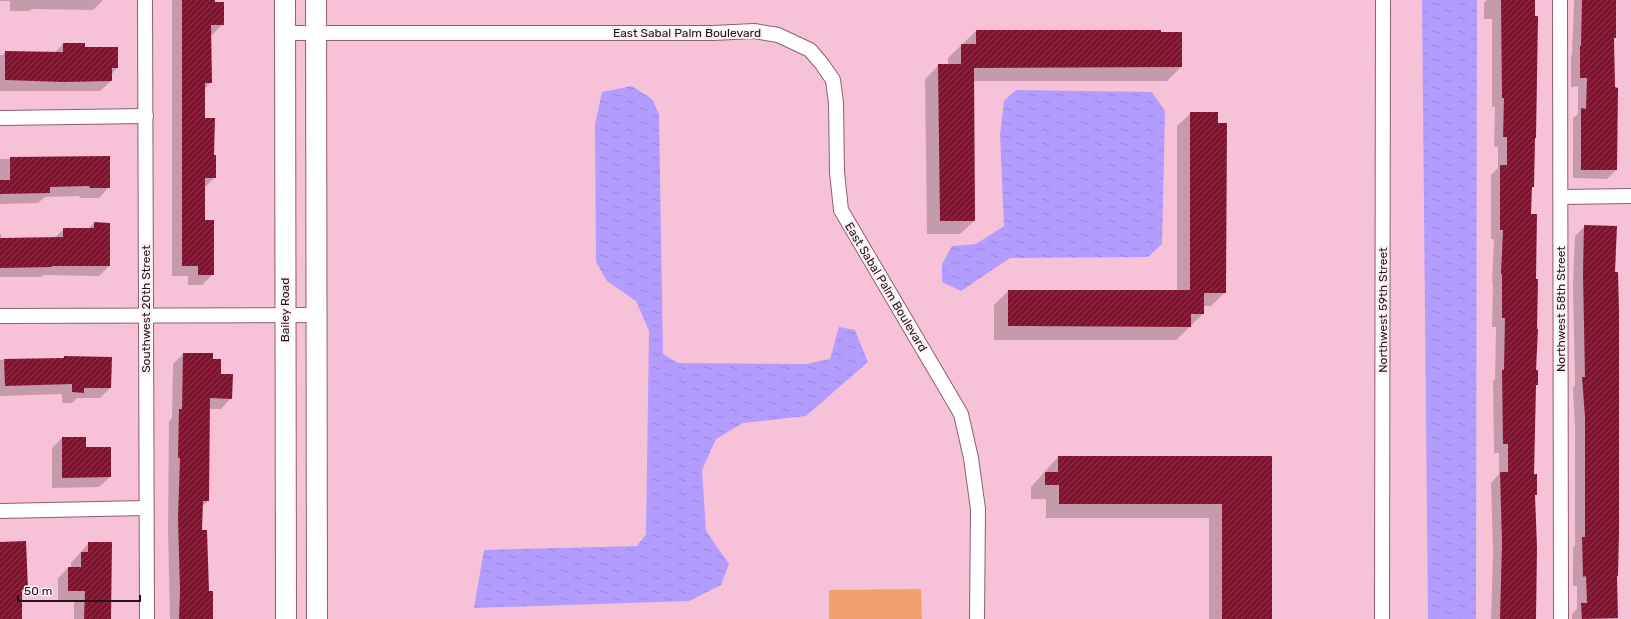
<svg xmlns="http://www.w3.org/2000/svg" width="1631" height="619" font-family="Rubik,sans-serif">
<style>
.pitch{fill:#f2a16d}
.water{fill:url(#water-ripples)}
.shadow{fill:#0003}
.building{fill:url(#building-hatch)}
.lines{fill:none;stroke-linecap:round;stroke-linejoin:round}
.street-casing{stroke:#8c5e71;stroke-width:16}
.secondary-casing{stroke:#8c5e71;stroke-width:22}
.street{stroke:#fff;stroke-width:14}
.secondary{stroke:#fff;stroke-width:20}
.labels{text-anchor:middle;dominant-baseline:central;stroke-width:4;stroke-linejoin:round;paint-order:stroke}
.street-label{font-size:12px;fill:#25121a;stroke:#fcf1f5}
</style>
<defs>
<pattern id="water-ripples" width="26" height="14" patternUnits="userSpaceOnUse"><rect width="26" height="14" fill="#b29dfe"/><path d="M2 4q2-2 4 0t4 0M15 11q2-2 4 0t4 0" fill="none" stroke="#9986d9"/></pattern>
<pattern id="building-hatch" width="6" height="6" patternUnits="userSpaceOnUse"><rect width="6" height="6" fill="#7d142f"/><path d="M-1 1l2-2M0 6l6-6M5 7l2-2" fill="none" stroke="#8d3d52"/></pattern>
</defs>
<rect width="100%" height="100%" fill="#f7c2d7"/>
<polygon class="pitch" points="921,589 922,619 829,619 829,590"/>
<g class="water">
<polygon points="1422,0 1477,0 1476,619 1428,619"/>
<polygon points="632,86 652,99 659,114 663,354 678,363 806,364 830,359 839,327 855,330 868,362 806,416 743,423 716,439 702,470 706,531 729,564 721,585 689,601 474,608 484,550 637,546 646,534 649,331 636,301 607,281 596,262 595,124 602,92"/>
<polygon points="1016,90 1152,92 1165,111 1162,244 1148,257 1010,258 961,291 942,282 942,264 952,246 976,244 1004,226 1000,135 1004,101"/>
</g>
<g class="shadow">
<polygon points="0,0 103,0 93,10 32,9 30,11 10,11 10,1 0,1"/>
<polygon points="172,0 214,0 223,24 212,35 210,35 211,82 204,89 204,119 213,156 215,177 204,188 204,221 213,274 202,285 188,285 188,276 172,276"/>
<polygon points="1487,0 1534,0 1533,187 1531,189 1530,215 1537,385 1535,387 1533,475 1536,494 1534,496 1535,619 1491,619 1493,553 1491,483 1499,474 1499,453 1494,453 1493,381 1495,379 1496,327 1492,327 1493,283 1492,283 1494,239 1491,239 1491,175 1498,168 1498,147 1494,146 1495,107 1492,107 1492,19 1484,19 1484,3"/>
<polygon points="1574,0 1613,0 1616,170 1607,179 1573,178 1573,118 1578,114 1578,86 1571,87 1571,56 1572,54"/>
<polygon points="976,31 1160,31 1181,67 1167,81 973,81 974,221 960,234 927,234 925,79 939,65 948,65 948,58"/>
<polygon points="63,44 84,49 117,48 117,68 111,75 111,81 100,91 0,91 0,55 3,55 5,52 54,53"/>
<polygon points="1191,113 1225,292 1211,306 1203,306 1203,314 1176,340 994,340 994,305 1008,291 1177,291 1177,126"/>
<polygon points="109,157 109,187 99,198 80,198 79,196 45,197 38,203 0,204 0,159"/>
<polygon points="94,223 109,224 109,266 99,276 43,275 42,277 0,277 0,234 1,234 1,239 54,238 64,229 88,229"/>
<polygon points="1585,226 1614,273 1618,576 1616,577 1617,619 1572,619 1572,614 1577,609 1577,586 1573,586 1573,548 1575,546 1575,428 1573,388 1575,385 1573,285 1575,236"/>
<polygon points="183,354 212,360 231,398 221,409 209,409 208,501 201,507 201,532 212,619 170,619 168,529 169,421 172,418 173,364"/>
<polygon points="64,357 110,388 100,398 77,398 72,403 62,403 62,394 0,396 0,360 63,359"/>
<polygon points="62,438 85,448 110,477 99,487 52,488 52,448"/>
<polygon points="1058,457 1271,457 1271,619 1209,619 1209,518 1046,518 1046,499 1031,499 1031,487"/>
<polygon points="89,543 111,619 74,619 74,601 58,601 58,578 68,568 71,568 71,563"/>
</g>
<g class="building">
<polygon points="182,0 215,0 215,2 224,2 224,25 211,25 212,83 205,83 205,118 215,118 214,155 216,155 216,178 205,178 205,220 214,220 214,275 198,275 198,266 182,266"/>
<polygon points="1501,0 1535,0 1535,16 1538,16 1536,138 1535,138 1534,187 1532,187 1531,214 1537,214 1536,279 1538,279 1537,329 1538,329 1536,370 1538,370 1538,385 1536,385 1534,474 1537,474 1537,495 1535,495 1537,547 1536,619 1500,619 1502,543 1500,472 1508,472 1508,444 1503,444 1502,370 1504,370 1505,318 1502,318 1502,274 1501,274 1503,230 1500,230 1500,165 1507,165 1507,137 1503,137 1504,98 1502,98"/>
<polygon points="1582,0 1616,0 1616,38 1614,38 1615,87 1618,88 1617,170 1581,170 1581,108 1586,109 1587,78 1580,78 1580,46 1581,46"/>
<polygon points="976,30 1161,30 1161,32 1182,32 1182,67 974,68 975,221 940,221 938,64 961,64 961,44 976,44"/>
<polygon points="63,43 85,43 85,47 118,47 118,68 112,68 112,81 63,82 5,80 5,51 63,52"/>
<polygon points="1190,112 1218,112 1218,123 1227,123 1226,293 1204,293 1204,314 1191,314 1191,327 1008,326 1008,290 1190,290"/>
<polygon points="110,156 110,188 90,188 89,186 50,187 50,193 0,194 0,180 10,180 10,157"/>
<polygon points="94,222 110,223 110,266 52,266 52,267 0,268 0,238 63,237 63,228 94,228"/>
<polygon points="1584,225 1617,226 1615,272 1618,272 1619,311 1619,533 1618,576 1617,576 1618,618 1582,619 1581,603 1587,603 1586,576 1583,577 1582,537 1585,537 1585,417 1582,377 1585,377 1583,274"/>
<polygon points="183,353 213,353 213,359 221,359 221,374 233,374 232,399 210,398 209,501 203,501 202,530 207,530 209,591 213,591 213,619 179,619 180,591 178,518 180,458 178,458 179,409 182,409"/>
<polygon points="64,356 112,357 111,388 84,388 84,393 72,392 72,384 5,386 4,359 64,358"/>
<polygon points="62,437 86,437 86,447 111,447 111,477 62,478"/>
<polygon points="1058,456 1272,456 1272,619 1222,619 1222,504 1059,504 1059,485 1045,485 1045,472 1058,472"/>
<polygon points="26,541 28,589 22,590 22,619 0,619 0,542"/>
<polygon points="88,542 112,542 111,619 84,619 85,591 68,591 68,567 81,567 81,552 88,552"/>
</g>
<g class="lines">
<g class="street-casing">
<g id="street">
<polyline points="145,0 147,619"/>
<polyline points="1560,0 1561,619"/>
<polyline points="285,33 713,33 754,31 778,35 810,50 822,64 833,80 836,103 837,172 841,210 961,414 971,458 978,509 977,619"/>
<polyline points="0,118 146,116"/>
<polyline points="1561,197 1631,196"/>
<polyline points="0,316 317,315"/>
<polyline points="0,511 146,508"/>
<polyline points="1382,619 1383,0"/>
</g>
</g>
<g class="secondary-casing">
<g id="secondary">
<polyline points="285,0 286,619"/>
<polyline points="316,0 317,619"/>
</g>
</g>
<use href="#street" class="street"/>
<use href="#secondary" class="secondary"/>
</g>
<g class="labels">
<g class="street-label">
<text x="687" y="33">East Sabal Palm Boulevard</text>
<text transform="translate(886 287) rotate(59)">East Sabal Palm Boulevard</text>
<text transform="translate(146 309) rotate(-90)">Southwest 20th Street</text>
<text transform="translate(1561 309) rotate(-90)">Northwest 58th Street</text>
<text transform="translate(285 310) rotate(-90)">Bailey Road</text>
<text transform="translate(1383 310) rotate(-90)">Northwest 59th Street</text>
</g>
</g>
<path d="M18 595v6h122v-6" fill="none" stroke="#25121a" stroke-width="2"/>
<text x="24" y="595" font-size="12" fill="#25121a" stroke="#fcf1f5" stroke-width="3" paint-order="stroke">50 m</text>
</svg>
